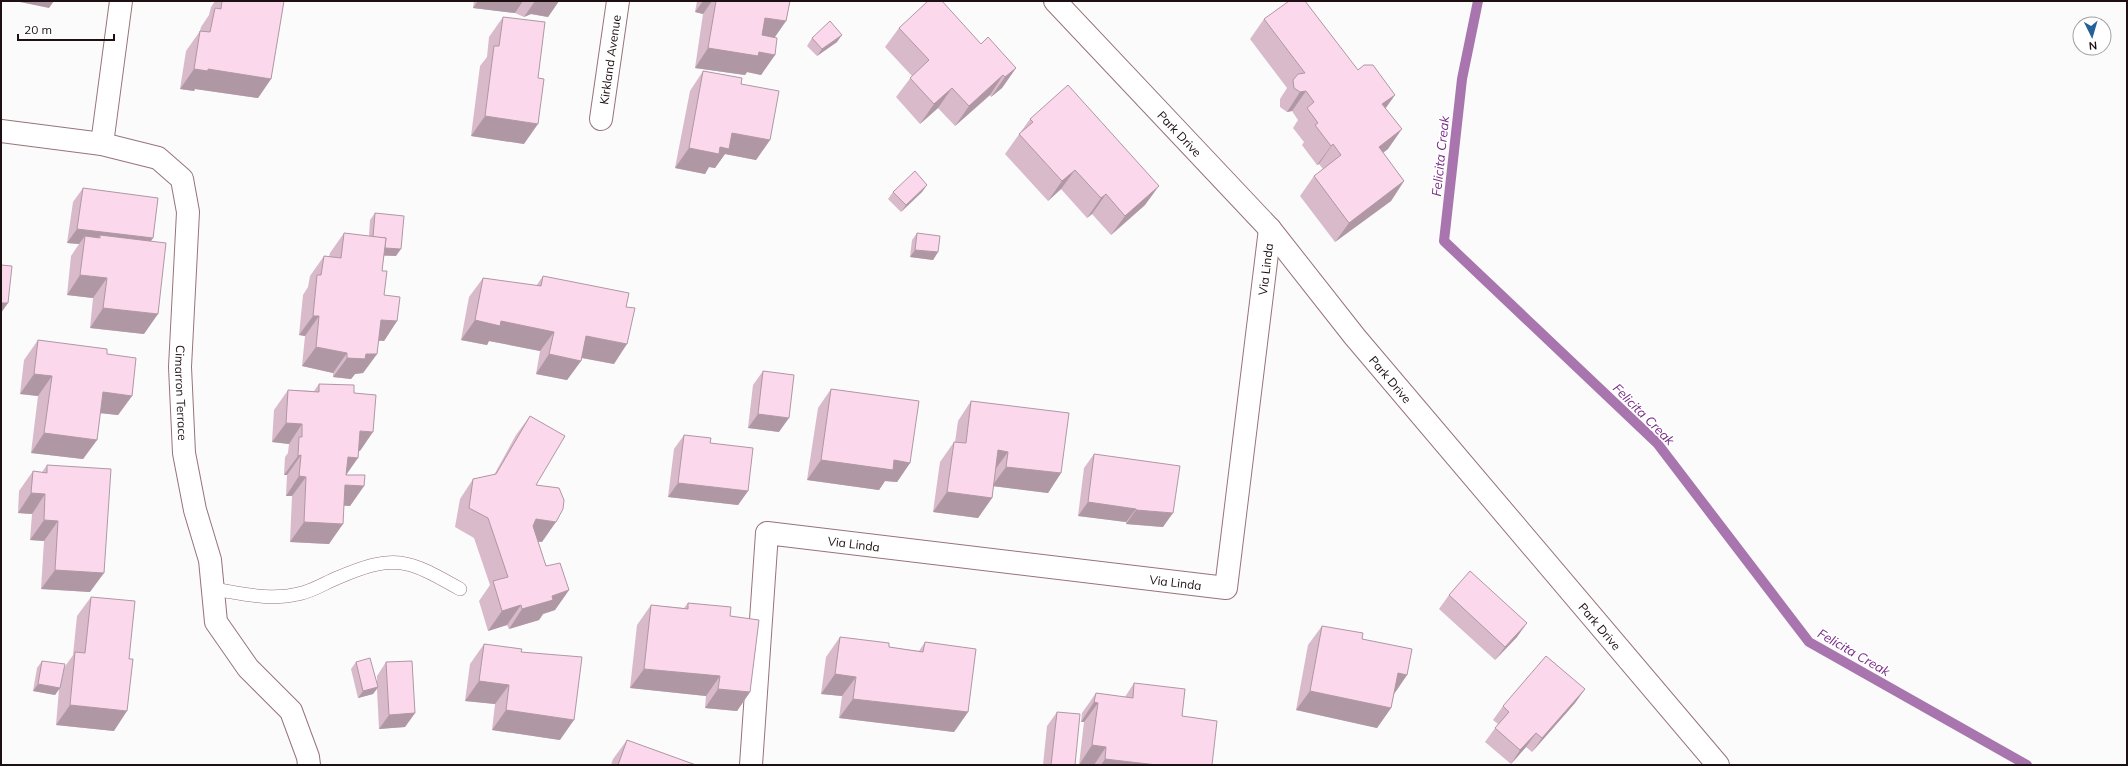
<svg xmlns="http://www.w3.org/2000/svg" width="2128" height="766" font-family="Mulish,sans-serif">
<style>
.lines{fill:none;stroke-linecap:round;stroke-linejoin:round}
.stream{stroke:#a875ae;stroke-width:10}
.service-casing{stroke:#987379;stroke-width:14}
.minor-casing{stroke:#987379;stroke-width:24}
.service{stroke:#fff;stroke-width:13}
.minor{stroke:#fff;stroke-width:22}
.wall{fill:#d8baca}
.shaded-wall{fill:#b097a4}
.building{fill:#fbd8eb;stroke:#b097a4}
.labels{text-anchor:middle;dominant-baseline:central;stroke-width:3.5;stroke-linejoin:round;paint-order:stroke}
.street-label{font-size:12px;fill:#1d0f12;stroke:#fff}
.water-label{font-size:13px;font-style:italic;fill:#782b88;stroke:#fff}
</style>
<rect width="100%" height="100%" fill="#fbfbfb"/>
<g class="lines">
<polyline class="stream" points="1478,1 1462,79 1444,241 1657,443 1809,642 2027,765"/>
<g class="service-casing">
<path id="service" d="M213,589C241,593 269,601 298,594C311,592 325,583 337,578C395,553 407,559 460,589"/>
</g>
<g class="minor-casing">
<g id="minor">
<path id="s1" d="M1055,1L1270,229L1355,337L1718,765"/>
<path id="s2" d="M601,119L618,1"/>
<path id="s3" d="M1,131L102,144L158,158L182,179L188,212L180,367L184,453L195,510L210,560L216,622L248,668L291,711L308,757L309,765"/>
<polyline points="102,144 121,1"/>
<path id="s4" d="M751,765L767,533L1226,588L1270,229"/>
</g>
</g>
<use href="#service" class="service"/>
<use href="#minor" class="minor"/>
</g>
<g class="wall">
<polygon points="215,1 284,1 271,79 258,98 195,89 194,91 180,89 186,51 200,31 201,27 209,15 211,7"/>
<polygon points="474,1 559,1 548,17 531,14 524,17 515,13 473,8"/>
<polygon points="697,1 790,1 786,21 775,37 775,55 761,75 747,72 745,75 695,68 703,14 695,12"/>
<polygon points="503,17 524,144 471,136 480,66 487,57 489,37"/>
<polygon points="1264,19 1358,70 1395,95 1386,108 1388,149 1383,153 1404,181 1391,201 1335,242 1300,196 1314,176 1323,169 1319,164 1317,165 1302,145 1304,142 1293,128 1298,120 1292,111 1287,112 1280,107 1280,99 1287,88 1250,39"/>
<polygon points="899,28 981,44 1016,68 1002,88 991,97 990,95 955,126 938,108 920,124 896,97 912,76 885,47"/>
<polygon points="812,38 837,42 817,56 807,46"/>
<polygon points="703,71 741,84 770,140 756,160 725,154 715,168 709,167 705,174 675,168 690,91"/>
<polygon points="1030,119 1145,205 1111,235 1092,214 1087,218 1061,189 1048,201 1005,154"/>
<polygon points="927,185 922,192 901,212 888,199 893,192"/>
<polygon points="83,188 153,238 151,241 144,334 90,328 93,298 67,295 71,256 79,244 67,243 73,202"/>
<polygon points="375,213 396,256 384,256 382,271 384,295 397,321 384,341 378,341 377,354 363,373 355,374 351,379 333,377 333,373 302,366 305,336 299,335 303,295 308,287 310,276 324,256 329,257 330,253 344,233 369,236 370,220"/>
<polygon points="917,233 938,252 933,260 910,257 912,240"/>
<polygon points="543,276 614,364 581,358 581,361 567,380 536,374 540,351 489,341 487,345 461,340 469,297 483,278 536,286"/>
<polygon points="38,340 107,354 132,396 118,415 100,413 97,440 83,459 31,453 38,396 20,394 24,360"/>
<polygon points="763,371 779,432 748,428 753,385"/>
<polygon points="319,384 354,393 360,451 359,451 346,475 364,486 350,506 344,505 329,544 290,542 292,496 286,496 287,475 284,475 285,457 288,453 289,444 272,442 274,410 288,390 314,391"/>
<polygon points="831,389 910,463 897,482 885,481 879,490 807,480 818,408"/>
<polygon points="971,401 1061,473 1048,493 993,486 992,498 978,518 933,512 940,462 954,442 955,442 958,421"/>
<polygon points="530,416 536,485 542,542 538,542 546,566 569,590 555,610 543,614 539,620 509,629 507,625 488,631 479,601 490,585 474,538 455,527 460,499 473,479 494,475 516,435"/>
<polygon points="684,435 710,443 748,491 738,505 668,497 674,449"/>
<polygon points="1094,454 1163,527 1126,524 1126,522 1078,516 1084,468"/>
<polygon points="47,465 90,592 41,589 44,541 30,540 32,514 18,513 19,491 33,471 42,472"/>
<polygon points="1449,595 1517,637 1495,660 1439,609"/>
<polygon points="91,597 114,731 56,725 59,689 55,695 33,691 37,668 42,661 64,668 73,655 77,616"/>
<polygon points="688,603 730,616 750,692 737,711 705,708 706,696 630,688 637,625 651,605 684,608"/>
<polygon points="1322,626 1362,639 1407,675 1394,694 1391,708 1377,728 1296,710 1308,645"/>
<polygon points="840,637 889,647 919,651 925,642 968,712 954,732 839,718 842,696 821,694 826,657"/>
<polygon points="484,644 521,652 560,740 492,730 495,704 465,701 470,664"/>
<polygon points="356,662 377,682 377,676 386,662 415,713 405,727 379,729 377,689 373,694 358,698 351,669"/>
<polygon points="1134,683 1182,716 1212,765 1079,765 1084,722 1081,722 1082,713 1096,693 1125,697"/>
<polygon points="1585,689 1575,703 1532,752 1526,747 1511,764 1485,742 1498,724 1493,720 1503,706"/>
<polygon points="1057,712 1075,765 1043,765 1047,726"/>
<polygon points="627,740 696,765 611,765 613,759"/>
</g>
<g class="shaded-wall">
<polygon points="15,1 54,1 49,8"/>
<polygon points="478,1 523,1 515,13 473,8"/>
<polygon points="535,1 559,1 548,17 531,14 524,17"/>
<polygon points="703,1 712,1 703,14 695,12"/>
<polygon points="765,18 786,21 772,41 752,38"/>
<polygon points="842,35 837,42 817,56 822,49"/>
<polygon points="708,48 759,52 775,55 761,75 747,72 745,75 695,68"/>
<polygon points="1016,68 1002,88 991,97 1005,77"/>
<polygon points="194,69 208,69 271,79 258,98 195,89 194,91 180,89"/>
<polygon points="1003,75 990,95 955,126 969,106"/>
<polygon points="952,88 938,108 920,124 934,104"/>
<polygon points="1306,91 1292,111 1287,112 1300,92"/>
<polygon points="1395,95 1381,114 1382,104"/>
<polygon points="485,116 538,124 524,144 471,136"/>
<polygon points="1402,129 1388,149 1365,166 1379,147"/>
<polygon points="732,133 770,140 756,160 725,154 715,168 709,167 705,174 675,168 689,148 720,147"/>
<polygon points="1333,144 1319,164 1317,165 1331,146"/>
<polygon points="1075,170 1061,189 1048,201 1062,181"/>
<polygon points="1404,181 1391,201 1335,242 1349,223"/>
<polygon points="927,185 922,192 901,212 906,205"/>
<polygon points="1159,186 1145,205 1111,235 1125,216"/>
<polygon points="1106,194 1092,214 1087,218 1101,198"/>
<polygon points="77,229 153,238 143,252 100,238 100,235 93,246 85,236 79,244 67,243"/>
<polygon points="372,247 401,249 396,256 367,254"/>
<polygon points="915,250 938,252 933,260 910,257"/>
<polygon points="80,275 107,278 93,298 67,295"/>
<polygon points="1,303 8,303 1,313"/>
<polygon points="103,308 158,314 144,334 90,328"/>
<polygon points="313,316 319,316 305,336 299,335"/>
<polygon points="381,320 397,321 384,341 367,339"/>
<polygon points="475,320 501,321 554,332 540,351 489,341 487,345 461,340"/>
<polygon points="586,336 627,344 614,364 572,356"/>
<polygon points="316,347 347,353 333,373 302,366"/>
<polygon points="366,354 377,354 363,373 355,374 351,379 333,377 347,358"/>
<polygon points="549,354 581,361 567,380 536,374"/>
<polygon points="34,374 52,376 38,396 20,394"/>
<polygon points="103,392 132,396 118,415 89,412"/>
<polygon points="758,414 789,418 779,432 748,428"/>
<polygon points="286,423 302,424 289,444 272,442"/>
<polygon points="360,431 373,432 360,451 346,451"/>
<polygon points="44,433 97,440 83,459 31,453"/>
<polygon points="998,450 1008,452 994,471"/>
<polygon points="301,455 287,475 284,475 298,456"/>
<polygon points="348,457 358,458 344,478"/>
<polygon points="821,460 894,460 910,463 897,482 885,481 879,490 807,480"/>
<polygon points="1006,467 1061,473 1048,493 992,486"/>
<polygon points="299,476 306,477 292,496 286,496"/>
<polygon points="678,483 748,491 738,505 668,497"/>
<polygon points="345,485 364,486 350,506 331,505"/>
<polygon points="947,492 992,498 978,518 933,512"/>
<polygon points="31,493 45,494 32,514 18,513"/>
<polygon points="1088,502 1136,509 1126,522 1078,516"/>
<polygon points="1136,510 1173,513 1163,527 1126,524"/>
<polygon points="536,519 556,522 542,542 522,539"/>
<polygon points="44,520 58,521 44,541 30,540"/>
<polygon points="304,522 343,524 329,544 290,542"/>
<polygon points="55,570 104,573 90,592 41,589"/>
<polygon points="569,590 555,610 543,614 539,620 509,629 522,609 552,596"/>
<polygon points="521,605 507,625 488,631 502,611"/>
<polygon points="1527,623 1517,637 1495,660 1505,647"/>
<polygon points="644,669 720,676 706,696 630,688"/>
<polygon points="1398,673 1407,675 1394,694"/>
<polygon points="835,674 856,677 842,696 821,694"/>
<polygon points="479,681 509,685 495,704 465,701"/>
<polygon points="38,684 60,688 55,695 33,691"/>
<polygon points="378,687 373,694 358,698 363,691"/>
<polygon points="718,689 750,692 737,711 705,708"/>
<polygon points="1585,689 1575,703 1532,752 1542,738"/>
<polygon points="1310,691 1391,708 1377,728 1296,710"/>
<polygon points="853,699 968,712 954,732 839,718"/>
<polygon points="1094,702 1098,703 1084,722 1081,722"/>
<polygon points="70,705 127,711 114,731 56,725"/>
<polygon points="506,710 574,720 560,740 492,730"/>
<polygon points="415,713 405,727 379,729 389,715"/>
<polygon points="1536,733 1526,747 1511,764 1520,750"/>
<polygon points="1092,745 1106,747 1094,765 1079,765"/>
<polygon points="1105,759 1157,765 1101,765"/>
</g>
<g class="building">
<polygon points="222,1 284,1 271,79 208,69 208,71 194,69 200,31 210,32 215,8 221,9"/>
<polygon points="716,1 790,1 786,21 765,18 762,35 777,38 775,55 759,52 758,56 708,48"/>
<polygon points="928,1 942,1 981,44 988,37 1016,68 1005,77 1003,75 969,106 952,88 934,104 910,78 929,60 899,28"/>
<polygon points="1289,1 1305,1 1358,70 1364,65 1373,65 1395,95 1382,104 1402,129 1379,147 1404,181 1349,223 1314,176 1341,155 1333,144 1331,146 1315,125 1318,123 1307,108 1314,102 1306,91 1300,92 1294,88 1293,80 1298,74 1305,73 1264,19"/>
<polygon points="503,17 545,22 538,78 544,79 538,124 485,116 494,46 499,46"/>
<polygon points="830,21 842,35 822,49 812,38"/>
<polygon points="703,71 742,78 741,84 779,91 770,140 732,133 729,149 720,147 719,154 689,148"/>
<polygon points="1068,85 1159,186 1125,216 1106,194 1101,198 1075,170 1062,181 1019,134 1033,122 1030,119"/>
<polygon points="915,171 927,185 906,205 893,192"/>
<polygon points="83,188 158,198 153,238 77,229"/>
<polygon points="375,213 404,216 401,249 385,248 386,238 373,237"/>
<polygon points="344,233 386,238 382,271 387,271 384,295 400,297 397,321 381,320 377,354 366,354 365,359 347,358 347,353 316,347 319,316 313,316 317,275 321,275 324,256 341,258"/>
<polygon points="917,233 940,236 938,252 915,250"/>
<polygon points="100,235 166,243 158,314 103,308 107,278 80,275 85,236 100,238"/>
<polygon points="1,265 12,266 8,303 1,303"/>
<polygon points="543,276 629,293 626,307 635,308 627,344 586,336 581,361 549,354 554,332 501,321 500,326 475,320 483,278 541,286"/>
<polygon points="38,340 107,349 107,354 136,358 132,396 103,392 97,440 44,433 52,376 34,374"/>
<polygon points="763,371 794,375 789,418 758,414"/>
<polygon points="319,384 354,385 354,393 376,395 373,432 360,431 358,458 348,457 346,475 365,475 364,486 345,485 343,524 304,522 306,477 299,476 301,455 298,456 299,437 302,437 302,424 286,423 288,390 319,392"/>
<polygon points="831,389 919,401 910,463 894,460 893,470 821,460"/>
<polygon points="971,401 1069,413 1061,473 1006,467 1008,452 998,450 992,498 947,492 954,442 966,443"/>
<polygon points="530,416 565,436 536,485 559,488 564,500 563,509 556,522 536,519 533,526 546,566 560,563 569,590 552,596 553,600 522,609 521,605 502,611 493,581 508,577 488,518 469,508 473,479 496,474"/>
<polygon points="684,435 711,438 710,443 753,448 748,491 678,483"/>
<polygon points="1094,454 1180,466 1173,513 1136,510 1136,509 1088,502"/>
<polygon points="47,465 111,469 104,573 55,570 58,521 44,520 45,494 31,493 33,471 47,473"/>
<polygon points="1470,571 1527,623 1505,647 1449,595"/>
<polygon points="91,597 135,601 129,659 133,659 127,711 70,705 75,652 85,653"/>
<polygon points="688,603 731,607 730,616 759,620 750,692 718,689 720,676 644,669 651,605 688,609"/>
<polygon points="1322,626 1363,633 1362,639 1412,649 1407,675 1398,673 1391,708 1310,691"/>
<polygon points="840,637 889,643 889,647 923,652 925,642 976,649 968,712 853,699 856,677 835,674"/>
<polygon points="484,644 522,649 521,652 582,657 574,720 506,710 509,685 479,681"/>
<polygon points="1546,656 1585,689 1542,738 1536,733 1520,750 1495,728 1509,712 1503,706"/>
<polygon points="370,658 378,687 363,691 356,662"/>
<polygon points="42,661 65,664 60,688 38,684"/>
<polygon points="412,661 415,713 389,715 386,662"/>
<polygon points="1134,683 1185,689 1182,716 1217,721 1212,765 1157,765 1105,759 1106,747 1092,745 1098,703 1094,702 1096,693 1133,698"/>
<polygon points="1057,712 1080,714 1075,765 1051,765"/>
<polygon points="627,740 696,765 618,765"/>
</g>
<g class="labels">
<g class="street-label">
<text stroke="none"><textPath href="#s2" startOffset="60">Kirkland Avenue</textPath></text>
<text stroke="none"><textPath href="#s1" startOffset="182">Park Drive</textPath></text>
<text stroke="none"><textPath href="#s4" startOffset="1016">Via Linda</textPath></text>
<text stroke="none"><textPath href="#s1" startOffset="506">Park Drive</textPath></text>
<text stroke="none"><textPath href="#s3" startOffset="406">Cimarron Terrace</textPath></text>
<text stroke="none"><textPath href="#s4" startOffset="320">Via Linda</textPath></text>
<text stroke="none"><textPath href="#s4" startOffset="644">Via Linda</textPath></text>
<text stroke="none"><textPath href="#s1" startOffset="830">Park Drive</textPath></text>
</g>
<g class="water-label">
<text transform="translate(1440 156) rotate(-84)">Felicita Creak</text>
<text transform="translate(1644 414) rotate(45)">Felicita Creak</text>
<text transform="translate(1854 652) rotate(30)">Felicita Creak</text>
</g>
</g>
<rect width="2128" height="766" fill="none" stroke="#1d0f12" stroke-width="4"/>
<g transform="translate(2092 36) rotate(175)"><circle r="19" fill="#ffffff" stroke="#a59fa0"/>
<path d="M0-3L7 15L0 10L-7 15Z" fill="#246198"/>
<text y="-6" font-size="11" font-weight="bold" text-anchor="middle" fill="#1d0f12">N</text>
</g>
<path d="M18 34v6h96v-6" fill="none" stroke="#1d0f12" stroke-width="2"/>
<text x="24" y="34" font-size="12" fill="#1d0f12" stroke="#ffffff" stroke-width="3" paint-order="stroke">20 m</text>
</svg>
